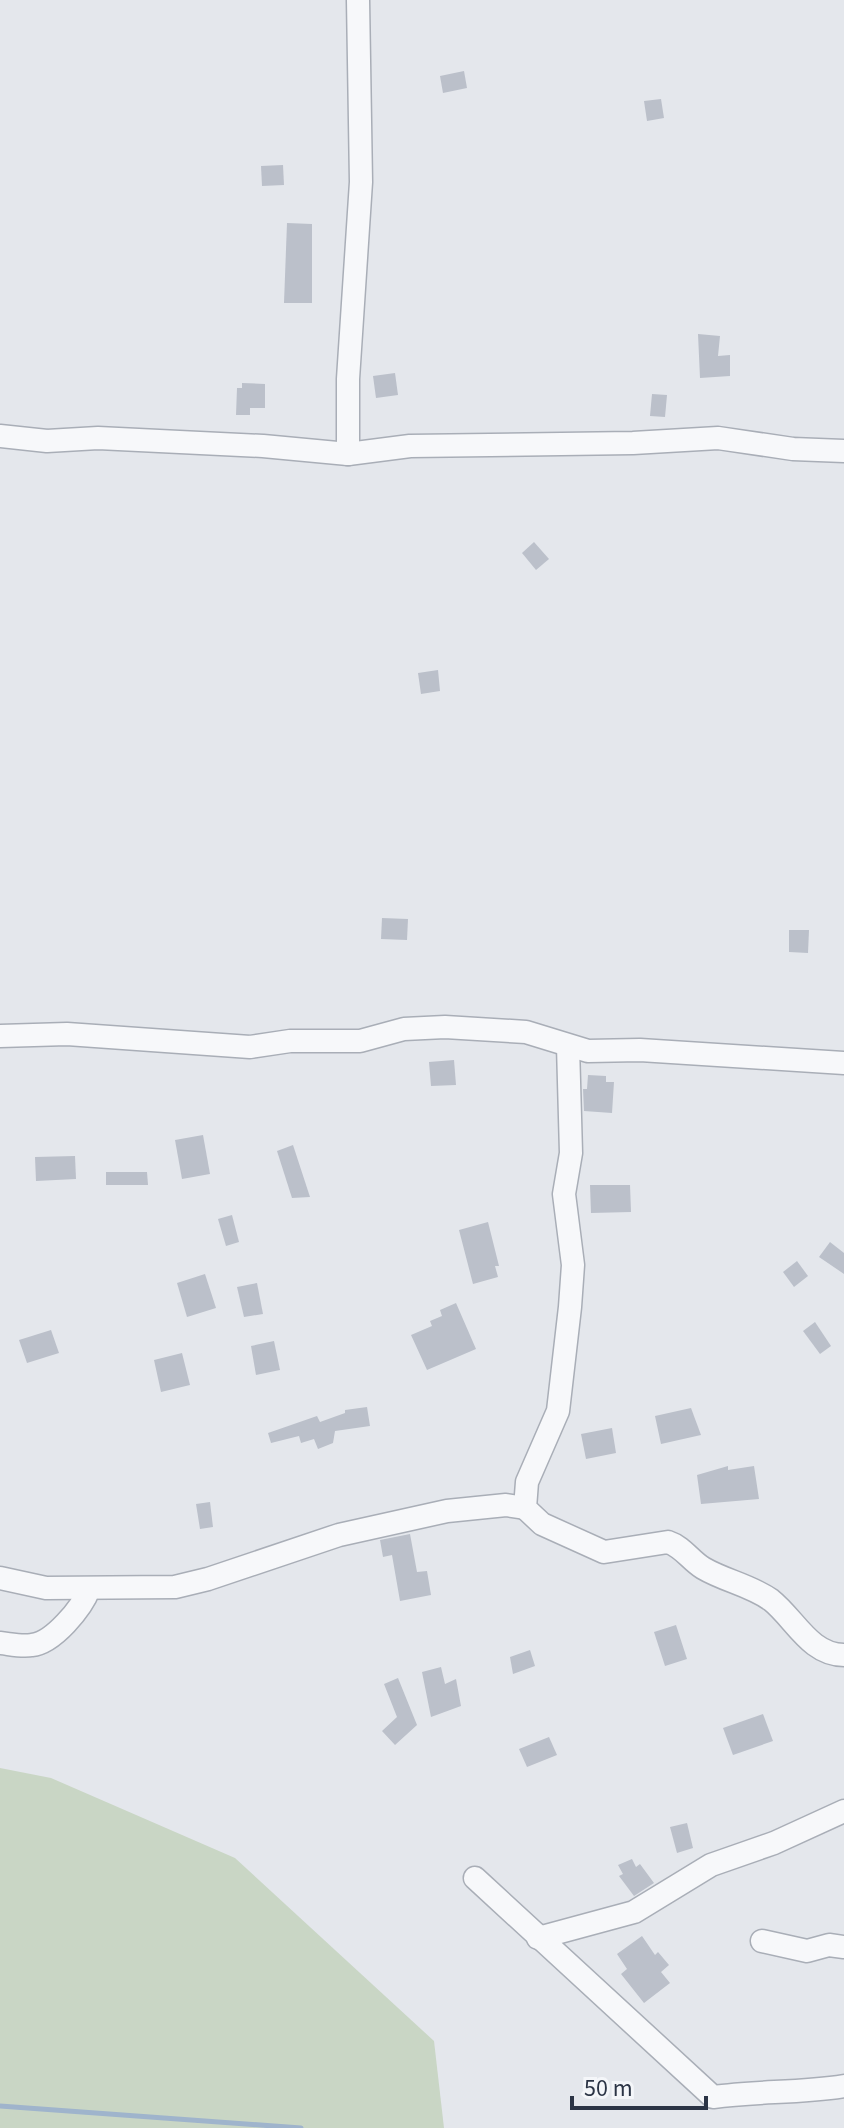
<svg xmlns="http://www.w3.org/2000/svg" width="844" height="2128" font-family="'Source Sans 3',sans-serif">
<style>
.green{fill:#c9d6c5}
.lines{fill:none;stroke-linecap:round;stroke-linejoin:round}
.stream{stroke:#9fb4cc;stroke-width:5}
.building{fill:#bbc0ca}
.street-casing{stroke:#a9aeb7;stroke-width:25}
.street{stroke:#f7f8fa;stroke-width:22}
</style>
<rect width="100%" height="100%" fill="#e4e7ec"/>
<polygon class="green" points="0,1768 51,1778 235,1858 434,2041 444,2128 0,2128"/>
<g class="lines">
<polyline class="stream" points="0,2106 301,2128"/>
</g>
<g class="building">
<polygon points="464,71 467,88 443,93 440,76"/>
<polygon points="661,99 664,118 647,121 644,101"/>
<polygon points="283,165 284,185 262,186 261,166"/>
<polygon points="287,223 312,224 312,303 284,303"/>
<polygon points="698,334 720,336 718,356 730,355 730,376 700,378"/>
<polygon points="395,373 398,395 376,398 373,376"/>
<polygon points="242,383 265,384 265,408 250,408 250,415 236,415 237,388 242,388"/>
<polygon points="652,394 667,395 665,417 650,416"/>
<polygon points="534,542 549,559 536,570 522,553"/>
<polygon points="438,670 440,691 421,694 418,673"/>
<polygon points="382,918 408,919 407,940 381,939"/>
<polygon points="789,930 809,930 808,953 789,952"/>
<polygon points="454,1060 456,1085 431,1086 429,1062"/>
<polygon points="588,1075 606,1076 606,1082 614,1082 612,1113 584,1111 583,1089 587,1089"/>
<polygon points="203,1135 210,1174 182,1179 175,1140"/>
<polygon points="293,1145 310,1197 292,1198 277,1151"/>
<polygon points="75,1156 76,1179 36,1181 35,1157"/>
<polygon points="106,1172 147,1172 148,1185 106,1185"/>
<polygon points="590,1185 630,1185 631,1212 591,1213"/>
<polygon points="232,1215 239,1242 226,1246 218,1219"/>
<polygon points="488,1222 499,1266 495,1266 498,1277 473,1284 459,1230"/>
<polygon points="830,1242 844,1253 844,1274 819,1257"/>
<polygon points="797,1261 808,1276 794,1287 783,1272"/>
<polygon points="205,1274 216,1308 187,1317 177,1283"/>
<polygon points="257,1283 263,1314 244,1317 237,1287"/>
<polygon points="456,1303 476,1349 427,1370 411,1335 432,1326 430,1321 442,1316 440,1310"/>
<polygon points="815,1322 831,1346 820,1354 803,1331"/>
<polygon points="51,1330 59,1353 27,1363 19,1340"/>
<polygon points="274,1341 280,1370 256,1375 251,1346"/>
<polygon points="182,1353 190,1385 161,1392 154,1360"/>
<polygon points="367,1407 370,1426 335,1431 333,1443 318,1449 314,1439 301,1443 299,1436 271,1443 268,1433 317,1416 320,1422 345,1413 345,1410"/>
<polygon points="691,1408 701,1435 661,1444 655,1416"/>
<polygon points="612,1428 616,1453 586,1459 581,1434"/>
<polygon points="728,1466 728,1470 754,1466 759,1499 701,1504 697,1475"/>
<polygon points="210,1502 213,1527 200,1529 196,1504"/>
<polygon points="410,1534 417,1572 427,1571 431,1595 400,1601 392,1555 383,1557 380,1540"/>
<polygon points="676,1625 687,1659 665,1666 654,1632"/>
<polygon points="530,1650 535,1666 513,1674 510,1657"/>
<polygon points="441,1667 445,1684 456,1679 461,1706 431,1717 422,1672"/>
<polygon points="398,1678 417,1725 395,1745 382,1731 397,1717 384,1684"/>
<polygon points="763,1714 773,1741 733,1755 723,1728"/>
<polygon points="549,1737 557,1755 527,1767 519,1749"/>
<polygon points="687,1823 693,1848 677,1853 670,1827"/>
<polygon points="632,1859 636,1867 640,1864 654,1883 634,1896 619,1876 623,1874 618,1865"/>
<polygon points="642,1936 655,1955 658,1952 669,1965 661,1972 670,1983 644,2003 621,1974 627,1969 617,1954"/>
</g>
<g class="lines">
<g class="street-casing">
<g id="street">
<polyline points="0,436 47,441 98,438 263,446 348,454 410,446 633,443 718,438 793,449 844,451"/>
<polyline points="348,454 348,379 361,182 358,0"/>
<polyline points="0,1036 67,1034 250,1047 290,1041 360,1041 404,1029 445,1027 526,1032 588,1051 640,1050 844,1063"/>
<path d="M568,1046L571,1153L564,1194L573,1265L570,1307L558,1411L527,1482L525,1508L542,1524L604,1552L668,1542C683,1547 690,1560 703,1568C725,1581 750,1585 771,1600C795,1619 810,1655 844,1655"/>
<polyline points="0,1578 46,1588 175,1587 208,1579 339,1535 447,1511 506,1505 525,1508"/>
<path d="M0,1643C10,1644 22,1647 32,1645C53,1643 82,1608 89,1589"/>
<path d="M475,1878L713,2097C757,2091 800,2093 844,2086"/>
<polyline points="538,1938 634,1912 711,1865 774,1843 844,1811"/>
<polyline points="762,1941 807,1951 829,1945 844,1947"/>
</g>
</g>
<use href="#street" class="street"/>
</g>
<path d="M572 2096v12h134v-12" fill="none" stroke="#2b3445" stroke-width="4"/>
<text x="584" y="2096" font-size="24" fill="#2b3445" stroke="#f4f6f9" stroke-width="6" paint-order="stroke">50 m</text>
</svg>
